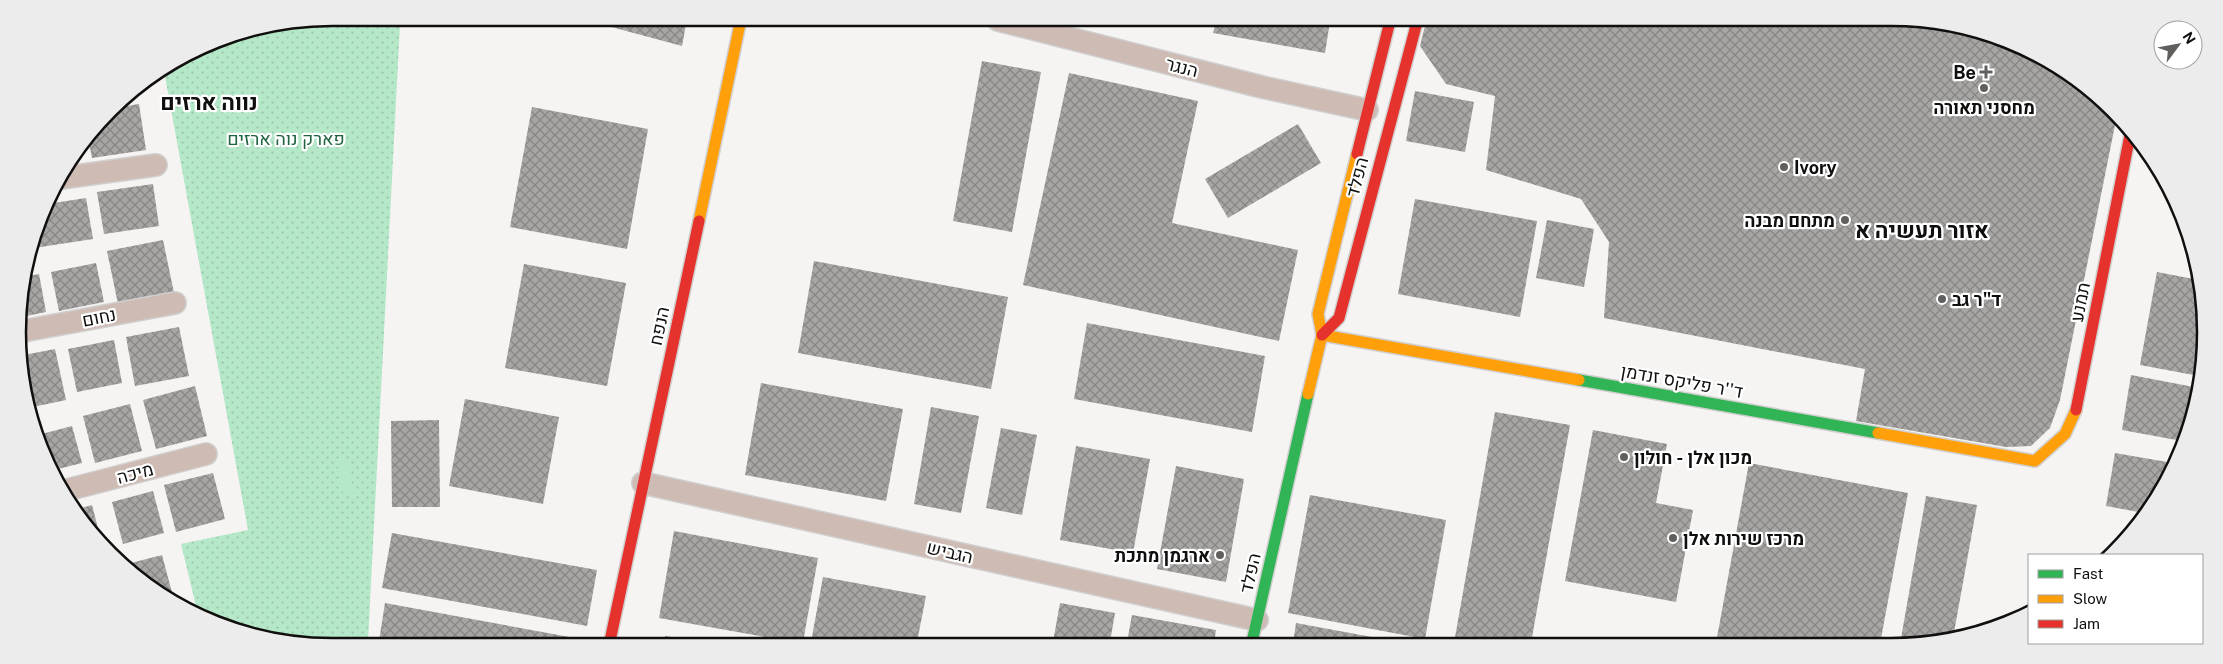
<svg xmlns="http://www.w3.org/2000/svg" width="2223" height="664" font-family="'Public Sans',Heebo,sans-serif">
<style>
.park{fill:url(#park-dots)}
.garden{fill:#b5e8c8}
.building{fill:url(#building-cross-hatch)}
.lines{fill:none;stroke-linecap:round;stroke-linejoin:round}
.street-casing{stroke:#d0cfce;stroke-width:24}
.fast-casing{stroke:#d0cfce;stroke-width:14}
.slow-casing{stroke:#d0cfce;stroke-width:14}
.jam-casing{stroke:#d0cfce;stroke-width:14}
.street{stroke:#cebbb4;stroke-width:21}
.fast{stroke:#30b455;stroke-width:11}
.slow{stroke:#ff9f0a;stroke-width:11}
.jam{stroke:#e5322d;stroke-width:11}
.poi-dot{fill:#605f5e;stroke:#fff;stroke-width:2}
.labels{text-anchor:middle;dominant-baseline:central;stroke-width:4.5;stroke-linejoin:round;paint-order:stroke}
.street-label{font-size:18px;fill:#100f0e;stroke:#fff}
.poi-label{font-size:18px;font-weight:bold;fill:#100f0e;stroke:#fff;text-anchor:start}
.park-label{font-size:18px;fill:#1f643f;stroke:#fff}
.district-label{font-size:22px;font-weight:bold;fill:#100f0e;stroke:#fff}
.rim{fill:none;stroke:#100f0e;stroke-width:2.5}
</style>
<defs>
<pattern id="park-dots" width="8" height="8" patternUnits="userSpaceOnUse" patternTransform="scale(1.25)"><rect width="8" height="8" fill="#b5e8c8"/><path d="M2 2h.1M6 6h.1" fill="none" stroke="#9bc6ab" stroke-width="1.8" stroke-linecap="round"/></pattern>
<pattern id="building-cross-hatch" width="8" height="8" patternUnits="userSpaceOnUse" patternTransform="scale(1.25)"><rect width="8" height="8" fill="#a7a6a5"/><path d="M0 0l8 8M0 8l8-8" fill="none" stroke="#878685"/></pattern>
</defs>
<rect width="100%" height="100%" fill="#f5f4f2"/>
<polygon class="park" points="332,18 388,18 400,24 368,641 270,640 197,610 181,544 248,530 164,71 212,41"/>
<polygon class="garden" points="347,459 354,494 343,494 337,462"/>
<g class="building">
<polygon points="578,18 687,19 682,46"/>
<polygon points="1170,21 1191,21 1190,25"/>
<polygon points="1216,21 1330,21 1325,53 1213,33"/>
<polygon points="1426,22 1953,24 2066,71 2116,120 2060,400 2050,428 2031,446 2006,447 1856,421 1865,369 1604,318 1609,242 1581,199 1486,170 1495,96 1446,84 1420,46"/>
<polygon points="982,61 1041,72 1012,232 953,221"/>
<polygon points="1069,73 1198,101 1172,223 1298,250 1279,341 1023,285"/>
<polygon points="1415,91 1474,102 1465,152 1406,141"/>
<polygon points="139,104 146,150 92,158 89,142 115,108"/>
<polygon points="532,107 648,129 627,249 510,227"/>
<polygon points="1298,124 1321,163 1228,218 1205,179"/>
<polygon points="153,184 159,226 104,234 97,192"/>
<polygon points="86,198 93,239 34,248 47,204"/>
<polygon points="1415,199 1537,221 1520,317 1398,294"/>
<polygon points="1547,220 1594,229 1584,287 1536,278"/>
<polygon points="163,240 174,293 118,304 107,251"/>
<polygon points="814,261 1008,297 991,389 798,353"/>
<polygon points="96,263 104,302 59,311 51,272"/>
<polygon points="524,264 626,283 607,386 505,368"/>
<polygon points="2157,272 2199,280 2199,376 2140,365"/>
<polygon points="39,274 46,312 22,317 20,291 24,277"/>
<polygon points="1087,323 1265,356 1252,432 1074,399"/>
<polygon points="179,327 189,376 135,386 126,337"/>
<polygon points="114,340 122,383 77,392 68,349"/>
<polygon points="55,349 66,400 28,408 24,355"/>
<polygon points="2131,375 2199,388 2199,394 2182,441 2122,430"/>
<polygon points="761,383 903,409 886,501 745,475"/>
<polygon points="195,386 207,436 156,449 143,400"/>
<polygon points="465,399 559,417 543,504 449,486"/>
<polygon points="130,404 142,451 95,463 83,416"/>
<polygon points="931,407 979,416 961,513 914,504"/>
<polygon points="1495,412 1570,425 1531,643 1454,643"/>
<polygon points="439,420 440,507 392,507 391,421"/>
<polygon points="72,426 82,463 54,470 38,435"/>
<polygon points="1001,428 1037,435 1022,515 986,508"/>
<polygon points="1593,430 1667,444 1656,503 1693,510 1676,602 1565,581"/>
<polygon points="1076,446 1150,459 1133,553 1060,540"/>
<polygon points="2115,453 2173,463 2164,489 2144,513 2106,506"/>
<polygon points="1749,463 1908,493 1880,644 1716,643"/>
<polygon points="1176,466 1244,479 1226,582 1157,569"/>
<polygon points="213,473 225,519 176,532 164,485"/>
<polygon points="153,491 164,533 123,544 112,502"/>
<polygon points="1310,495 1446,520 1425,639 1288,613"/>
<polygon points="1926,496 1977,505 1953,638 1932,644 1900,644"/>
<polygon points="92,505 100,536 74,510"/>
<polygon points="674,531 818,558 803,642 787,641 659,618"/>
<polygon points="392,533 597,570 587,626 382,588"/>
<polygon points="162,555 174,600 157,593 127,564"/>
<polygon points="823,577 926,596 917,642 811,642"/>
<polygon points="385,603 575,638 575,641 379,641"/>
<polygon points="1060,603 1115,613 1110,642 1053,642"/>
<polygon points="1132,615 1216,630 1214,642 1127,642"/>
<polygon points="1296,623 1399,642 1399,643 1293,643"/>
<polygon points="665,636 693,640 693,641 665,641"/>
</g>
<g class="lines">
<g class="street-casing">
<g id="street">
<polyline points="998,20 1262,87 1367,110"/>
<polyline points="61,178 156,165"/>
<polyline points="23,331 175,303"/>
<polyline points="643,483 1257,620"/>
<polyline points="63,491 206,454"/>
</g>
</g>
<g class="fast-casing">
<g id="fast">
<polyline points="1579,380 1878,433"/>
<polyline points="1252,642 1308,394"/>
</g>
</g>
<g class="slow-casing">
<g id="slow">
<polyline points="699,221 741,19"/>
<polyline points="1322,335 1579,380"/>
<polyline points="1308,394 1322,335 1318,314 1357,154"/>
<polyline points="1878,433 2035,461 2065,434 2076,410"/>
</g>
</g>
<g class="jam-casing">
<g id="jam">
<polyline points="1357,154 1390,21"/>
<polyline points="1322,335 1339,318 1417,22"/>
<polyline points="2076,410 2130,135"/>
<polyline points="610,641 699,221"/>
</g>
</g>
<use href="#street" class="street"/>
<use href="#fast" class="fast"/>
<use href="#slow" class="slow"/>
<use href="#jam" class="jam"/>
</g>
<g class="poi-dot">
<path d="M1983.5 64.5h5v5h5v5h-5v5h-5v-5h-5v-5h5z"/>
<circle cx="1984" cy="88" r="5"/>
<circle cx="1784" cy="167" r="5"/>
<circle cx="1845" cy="220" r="5"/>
<circle cx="1942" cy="299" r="5"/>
<circle cx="1624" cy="457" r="5"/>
<circle cx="1673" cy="538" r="5"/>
<circle cx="1220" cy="555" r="5"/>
</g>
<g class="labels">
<g class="street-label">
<text transform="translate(1182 67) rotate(14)">הנגר</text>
<text transform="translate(1357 177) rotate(-75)">הפלד</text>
<text transform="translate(2080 302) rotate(-79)">תמנע</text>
<text transform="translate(99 317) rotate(-11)">נחום</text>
<text transform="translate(659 326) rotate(-78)">הנפח</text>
<text transform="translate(1682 381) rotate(10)">ד''ר פליקס זנדמן</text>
<text transform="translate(135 473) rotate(-15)">מיכה</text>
<text transform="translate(950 552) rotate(13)">הגביש</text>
<text transform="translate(1250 573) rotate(-77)">הפלד</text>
</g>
<g class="poi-label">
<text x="1976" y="72" text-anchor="end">Be</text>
<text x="1984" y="107" text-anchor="middle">מחסני תאורה</text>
<text x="1794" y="167">Ivory</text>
<text x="1835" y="220" text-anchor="end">מתחם מבנה</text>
<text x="1952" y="299">ד"ר גב</text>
<text x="1634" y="457">מכון אלן - חולון</text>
<text x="1683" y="538">מרכז שירות אלן</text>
<text x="1210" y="555" text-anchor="end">ארגמן מתכת</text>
</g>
<g class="park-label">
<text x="286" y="138">פארק נוה ארזים</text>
</g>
<g class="district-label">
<text x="209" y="102">נווה ארזים</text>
<text x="1922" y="230">אזור תעשיה א</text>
</g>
</g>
<path d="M0 0H2223V664H0ZM332 26H1891A306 306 0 0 1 2197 332V332A306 306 0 0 1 1891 638H332A306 306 0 0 1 26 332V332A306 306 0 0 1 332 26Z" fill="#ececec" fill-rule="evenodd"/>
<path class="rim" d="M332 26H1891A306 306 0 0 1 2197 332V332A306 306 0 0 1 1891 638H332A306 306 0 0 1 26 332V332A306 306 0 0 1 332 26Z"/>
<rect x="2028" y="554" width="175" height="90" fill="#ffffff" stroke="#9f9f9f"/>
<rect x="2038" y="570" width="25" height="8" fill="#30b455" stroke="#9f9f9f"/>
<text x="2073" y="579" font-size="15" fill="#100f0e">Fast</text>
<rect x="2038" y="595" width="25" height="8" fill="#ff9f0a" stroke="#9f9f9f"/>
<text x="2073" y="604" font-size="15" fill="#100f0e">Slow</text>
<rect x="2038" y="620" width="25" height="8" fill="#e5322d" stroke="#9f9f9f"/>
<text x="2073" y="629" font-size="15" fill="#100f0e">Jam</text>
<g transform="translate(2178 45) rotate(58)"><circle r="24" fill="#ffffff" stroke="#9f9f9f"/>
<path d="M0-4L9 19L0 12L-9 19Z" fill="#605f5e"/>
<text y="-8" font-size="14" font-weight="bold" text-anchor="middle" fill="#100f0e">N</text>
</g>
</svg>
